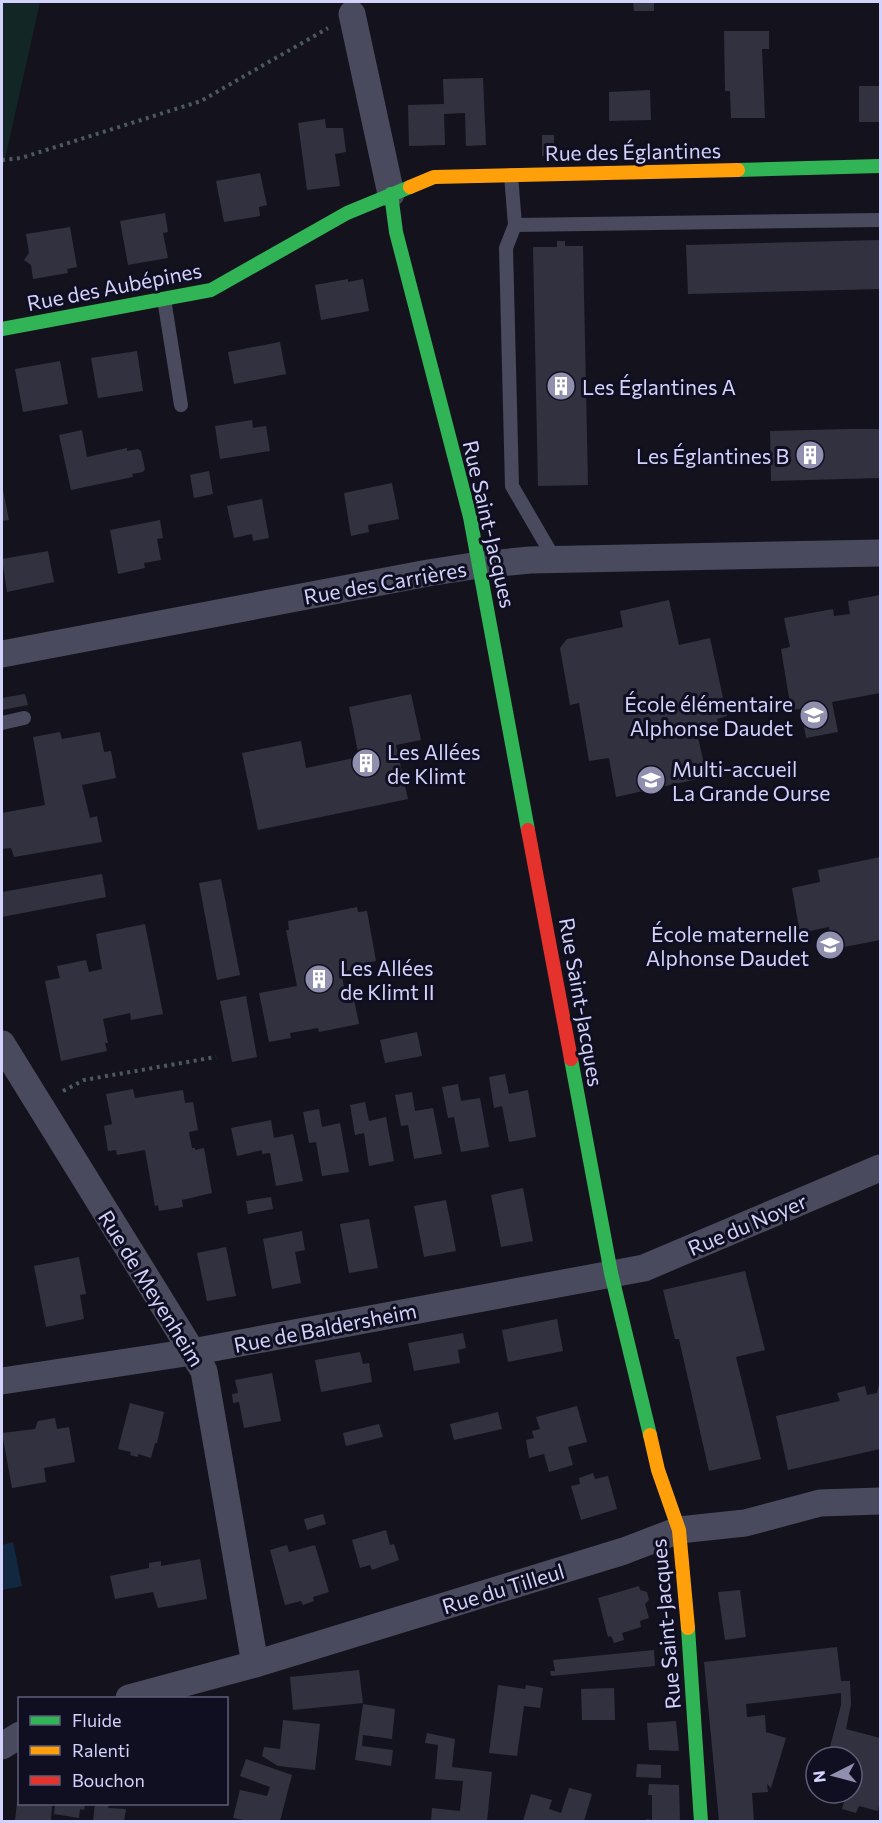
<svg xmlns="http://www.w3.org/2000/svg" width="882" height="1823" font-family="Commissioner,sans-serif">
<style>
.green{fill:#122725}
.water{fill:#112840}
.building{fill:#32313f}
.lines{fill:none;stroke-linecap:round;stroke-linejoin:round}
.path{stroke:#4a5962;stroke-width:4;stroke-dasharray:3 4.5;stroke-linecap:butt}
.lane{stroke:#494a5d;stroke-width:14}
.street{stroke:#494a5d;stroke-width:27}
.fast{stroke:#30b455;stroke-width:14}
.slow{stroke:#ff9f0a;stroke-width:14}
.jam{stroke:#e5322d;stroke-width:14}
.labels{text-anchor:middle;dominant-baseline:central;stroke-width:6;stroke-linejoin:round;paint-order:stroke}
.street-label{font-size:21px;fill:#d2d2fc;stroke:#100f21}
.poi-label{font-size:21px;fill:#d2d2fc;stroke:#100f21;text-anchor:start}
</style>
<rect width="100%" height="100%" fill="#14131d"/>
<polygon class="green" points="2,2 40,2 2,172"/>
<polygon class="water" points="13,1542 22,1586 2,1590 2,1545"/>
<g class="building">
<polygon points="633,2 654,2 654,11 634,11"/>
<polygon points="724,31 769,31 769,49 762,49 765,118 731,118 730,91 725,91"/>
<polygon points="483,78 486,145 466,146 465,113 444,114 445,145 409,146 408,105 444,104 443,79"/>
<rect x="859" y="86" width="21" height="36"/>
<polygon points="650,90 651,120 609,121 609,92"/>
<polygon points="325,119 326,128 343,128 346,152 335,154 340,186 307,190 298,123"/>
<rect x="542" y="135" width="12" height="21"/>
<polygon points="260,173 267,205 259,207 260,216 224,222 216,181"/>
<polygon points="165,213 168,232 163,233 168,258 128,265 120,221"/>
<polygon points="70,227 77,267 67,269 68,273 33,279 31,265 24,260 29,253 26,234"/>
<polygon points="880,240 880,289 688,294 686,245"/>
<polygon points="557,241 565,241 565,246 583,246 588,485 538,486 533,247 557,247"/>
<polygon points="348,279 348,282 363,279 369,311 321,320 315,285"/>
<polygon points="280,342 286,374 234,384 228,352"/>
<polygon points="137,351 143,391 98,398 91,358"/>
<polygon points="60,361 68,404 23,412 15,369"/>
<polygon points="252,420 253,428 266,426 270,451 220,459 215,426"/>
<polygon points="849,429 880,429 880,478 771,481 770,431"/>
<polygon points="82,430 87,457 127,448 127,451 138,449 141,451 145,469 143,472 132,474 133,477 71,490 59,435"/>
<polygon points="209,471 213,494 194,498 190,475"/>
<polygon points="392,483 399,519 368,525 369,532 351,536 344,493"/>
<polygon points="2,485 9,520 2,521"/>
<polygon points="262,499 269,538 253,541 252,534 234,538 227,506"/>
<polygon points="160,520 163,538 157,539 161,560 144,563 145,568 118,574 110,530"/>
<polygon points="48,551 54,582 7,592 2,559"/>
<polygon points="880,595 880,693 832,702 838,732 806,738 801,709 791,710 781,649 790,647 784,618 833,609 834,616 850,614 848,601"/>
<polygon points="669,600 679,645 710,638 727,716 717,719 719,728 697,733 707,777 616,797 609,758 589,761 579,703 570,705 560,648 567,639 623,627 620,611"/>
<polygon points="25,694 28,705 2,710 2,698"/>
<polygon points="411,694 421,740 396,745 408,799 258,830 242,753 301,741 306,768 359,757 349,707"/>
<polygon points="60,732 62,739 100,732 104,752 111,751 116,778 82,785 90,818 97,816 102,842 14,857 11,848 2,849 2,813 45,805 33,737"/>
<polygon points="880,857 880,940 834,949 829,927 800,933 792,888 820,882 818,870"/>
<polygon points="102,874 106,897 2,917 2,892"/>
<polygon points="221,879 240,975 217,980 199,883"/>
<polygon points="357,907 358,912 367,911 376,961 366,963 367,967 341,972 346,997 353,995 359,1024 319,1032 318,1028 290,1033 291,1038 269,1042 259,993 297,986 286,930 289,930 288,921"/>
<polygon points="145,924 163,1014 131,1020 130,1013 103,1019 108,1043 105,1043 107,1051 61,1061 45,981 60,978 57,966 86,960 89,972 102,969 96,934"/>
<polygon points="246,996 257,1057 232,1062 220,1001"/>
<polygon points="417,1032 422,1056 385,1063 380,1040"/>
<polygon points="505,1074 509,1094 528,1090 536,1137 509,1142 502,1106 494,1108 489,1077"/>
<polygon points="458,1084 461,1101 480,1098 489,1147 461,1152 454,1117 448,1118 442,1087"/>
<polygon points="133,1089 135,1098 183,1090 185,1103 193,1102 198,1130 189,1132 192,1148 195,1148 195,1150 204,1148 212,1193 182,1200 183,1207 159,1211 158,1205 155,1206 145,1150 117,1155 116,1150 108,1151 104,1126 112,1124 106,1094"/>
<polygon points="412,1092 415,1111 433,1108 442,1154 414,1159 408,1125 401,1126 395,1095"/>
<polygon points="365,1102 369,1121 386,1117 394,1161 369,1166 364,1133 355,1135 350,1105"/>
<polygon points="319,1109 322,1127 340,1123 349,1172 322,1176 316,1142 309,1143 303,1112"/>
<polygon points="271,1120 274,1138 293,1134 303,1181 276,1186 270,1153 262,1154 262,1150 237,1156 231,1128"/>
<polygon points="523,1188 533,1241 501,1247 491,1195"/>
<polygon points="271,1197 273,1209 248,1214 246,1201"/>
<polygon points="446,1200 456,1251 424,1257 414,1206"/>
<polygon points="369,1219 378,1268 349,1273 340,1224"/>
<polygon points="302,1231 305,1250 295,1252 301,1283 272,1289 263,1239"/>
<polygon points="226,1247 236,1296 207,1301 197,1253"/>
<polygon points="79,1257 86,1294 80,1295 84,1319 46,1327 34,1266"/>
<polygon points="745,1271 765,1350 736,1357 761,1459 709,1471 679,1339 675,1339 663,1290"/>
<polygon points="557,1319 563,1351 508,1362 502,1330"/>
<polygon points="463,1333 466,1348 458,1350 460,1363 414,1371 408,1343"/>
<polygon points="360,1352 363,1364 369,1363 372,1382 321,1392 315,1360"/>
<polygon points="272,1373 281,1421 244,1428 239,1402 233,1403 232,1394 238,1393 235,1380"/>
<polygon points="880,1380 880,1449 788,1470 776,1416 840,1401 837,1393 865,1386 867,1395 877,1393"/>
<polygon points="130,1403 164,1412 157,1443 155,1443 151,1458 138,1454 138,1457 130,1455 131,1452 118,1449"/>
<polygon points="577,1406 587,1442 568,1447 573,1465 549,1472 544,1454 529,1458 526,1440 534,1438 532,1431 540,1429 536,1417"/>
<polygon points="498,1412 502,1429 454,1440 450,1424"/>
<polygon points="55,1418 57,1429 69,1427 75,1462 44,1468 46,1482 12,1488 2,1433 35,1429 38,1421"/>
<polygon points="379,1424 383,1437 346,1446 343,1433"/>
<polygon points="593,1473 595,1479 608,1476 617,1509 581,1520 571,1486 580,1484 579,1478"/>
<polygon points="323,1514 326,1524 307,1530 304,1519"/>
<polygon points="386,1530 390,1545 394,1544 399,1560 372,1570 370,1565 360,1568 352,1540"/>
<polygon points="287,1545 289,1552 315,1545 329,1592 313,1597 314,1601 303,1605 301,1601 285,1605 270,1550"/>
<polygon points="200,1559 207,1599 158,1608 153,1592 115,1599 110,1576 149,1568 149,1563 161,1561 161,1566"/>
<polygon points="639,1586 640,1590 647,1592 649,1600 645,1604 649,1618 640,1621 641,1627 622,1633 624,1640 614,1643 611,1636 608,1637 598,1598"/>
<polygon points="740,1590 746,1637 725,1640 718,1592"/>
<polygon points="837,1647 841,1681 850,1681 851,1704 846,1729 880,1738 880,1800 878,1811 859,1806 856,1813 842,1809 844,1802 826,1798 827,1793 852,1793 852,1757 837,1757 839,1750 830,1747 841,1705 841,1693 746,1704 747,1717 765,1715 766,1732 786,1738 771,1788 767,1784 768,1792 752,1793 754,1821 719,1821 704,1662"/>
<polygon points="654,1650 655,1666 551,1676 550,1671 555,1671 553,1660"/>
<polygon points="359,1670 363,1703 293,1710 290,1677"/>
<polygon points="498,1685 525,1689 526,1685 543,1688 540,1708 524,1706 517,1756 489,1753"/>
<polygon points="614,1688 615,1720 582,1720 581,1689"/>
<polygon points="363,1704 395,1709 392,1739 363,1735 362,1746 393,1750 391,1766 355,1760"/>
<polygon points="283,1720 320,1724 315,1770 278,1766 262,1756 264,1747 280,1749"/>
<polygon points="676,1721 679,1751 649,1750 647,1723"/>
<polygon points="427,1733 455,1739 452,1767 492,1772 487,1821 431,1821 432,1808 460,1811 463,1781 435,1779 438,1745 425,1743"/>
<polygon points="246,1759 292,1775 280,1821 248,1821 233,1818 240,1790 267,1796 270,1787 240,1776"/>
<polygon points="637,1764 661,1765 661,1778 636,1777"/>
<polygon points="649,1784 679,1785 680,1821 646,1821 646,1819 652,1820 652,1795 648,1795"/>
<polygon points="569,1788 592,1794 584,1821 523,1821 531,1794 552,1800 549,1809 561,1813"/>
<polygon points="17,1802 20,1804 52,1805 51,1821 15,1821"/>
<polygon points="55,1804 85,1804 84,1810 80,1809 79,1818 54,1814"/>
<polygon points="95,1804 109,1804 108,1808 126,1809 124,1821 93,1821"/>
</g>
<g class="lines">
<g class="path">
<polyline points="2,160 21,158 201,101 328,28"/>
<polyline points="63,1091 84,1080 216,1057"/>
</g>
<g class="lane">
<polyline points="511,175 515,225 506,248 512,486 555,560"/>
<polyline points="515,225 880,220"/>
<polyline points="164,299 181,405"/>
<polyline points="2,723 24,718"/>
</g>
<g class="street">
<polyline points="352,14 391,194"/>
<polyline points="2,654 428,573 479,565 530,560 880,553"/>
<polyline points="2,1044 204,1371 255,1664"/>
<polyline points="2,1381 192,1352 644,1268 880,1168"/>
<polyline points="129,1698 255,1664 624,1551 679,1530 745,1523 820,1503 880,1501"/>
<polyline points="2,1746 20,1735"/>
</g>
<g class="fast">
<polyline points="738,170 880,166"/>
<polyline points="391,194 396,232 470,517 528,830"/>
<polyline points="2,329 211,290 347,213 410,187"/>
<polyline points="571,1059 611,1273 650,1435"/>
<polyline points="688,1628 701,1822"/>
</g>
<g class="slow">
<polyline points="410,187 434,177 738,170"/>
<polyline points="650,1435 658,1470 679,1530 688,1628"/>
</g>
<polyline class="jam" points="528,830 571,1059"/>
</g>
<defs>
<g id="building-disc" transform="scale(1.5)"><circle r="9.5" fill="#908fae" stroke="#100f21"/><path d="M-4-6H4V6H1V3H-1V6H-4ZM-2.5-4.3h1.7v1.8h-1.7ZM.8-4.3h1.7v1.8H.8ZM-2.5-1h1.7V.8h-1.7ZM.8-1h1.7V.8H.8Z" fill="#fff"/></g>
<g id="school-disc" transform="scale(1.5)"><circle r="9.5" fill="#908fae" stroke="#100f21"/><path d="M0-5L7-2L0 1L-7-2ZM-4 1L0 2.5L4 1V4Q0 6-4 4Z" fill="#fff"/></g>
</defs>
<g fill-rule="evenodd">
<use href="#building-disc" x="561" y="386"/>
<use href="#building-disc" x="810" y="455"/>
<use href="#school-disc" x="814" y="715"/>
<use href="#building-disc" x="366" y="763"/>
<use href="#school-disc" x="651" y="780"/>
<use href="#school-disc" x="830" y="945"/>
<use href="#building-disc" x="319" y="979"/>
</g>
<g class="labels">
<g class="street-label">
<text transform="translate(633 151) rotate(-1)">Rue des Églantines</text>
<text transform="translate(114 286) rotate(-11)">Rue des Aubépines</text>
<text transform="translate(490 524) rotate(77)">Rue Saint-Jacques</text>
<text transform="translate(385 582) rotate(-10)">Rue des Carrières</text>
<text transform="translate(582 1002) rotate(80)">Rue Saint-Jacques</text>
<text transform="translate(747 1224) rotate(-23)">Rue du Noyer</text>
<text transform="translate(152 1288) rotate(58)">Rue de Meyenheim</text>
<text transform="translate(325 1327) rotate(-11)">Rue de Baldersheim</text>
<text transform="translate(503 1588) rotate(-17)">Rue du Tilleul</text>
<text transform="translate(665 1624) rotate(-95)">Rue Saint-Jacques</text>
</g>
<g class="poi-label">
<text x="582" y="386">Les Églantines A</text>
<text x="789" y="455" text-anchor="end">Les Églantines B</text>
<text x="793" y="703" text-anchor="end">École élémentaire<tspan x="793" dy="24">Alphonse Daudet</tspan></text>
<text x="387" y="751">Les Allées<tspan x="387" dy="24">de Klimt</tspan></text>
<text x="672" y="768">Multi-accueil<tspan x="672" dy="24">La Grande Ourse</tspan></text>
<text x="809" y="933" text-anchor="end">École maternelle<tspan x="809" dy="24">Alphonse Daudet</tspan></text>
<text x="340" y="967">Les Allées<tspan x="340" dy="24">de Klimt II</tspan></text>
</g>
</g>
<rect width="882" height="1823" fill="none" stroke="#d2d2fc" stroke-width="6"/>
<rect x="18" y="1697" width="210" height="108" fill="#100f21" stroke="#5e5d79" stroke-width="1.5"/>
<rect x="30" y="1716" width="30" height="9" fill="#30b455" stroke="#5e5d79" stroke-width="1.5"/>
<text x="72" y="1727" font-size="18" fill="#d2d2fc">Fluide</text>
<rect x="30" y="1746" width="30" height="9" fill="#ff9f0a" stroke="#5e5d79" stroke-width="1.5"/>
<text x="72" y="1757" font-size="18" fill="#d2d2fc">Ralenti</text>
<rect x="30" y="1776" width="30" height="9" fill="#e5322d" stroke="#5e5d79" stroke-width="1.5"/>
<text x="72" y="1787" font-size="18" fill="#d2d2fc">Bouchon</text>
<g transform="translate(834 1775) rotate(264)"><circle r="28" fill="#100f21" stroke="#5e5d79" stroke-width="1.5"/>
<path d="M0-4.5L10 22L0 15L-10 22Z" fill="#908fae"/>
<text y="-9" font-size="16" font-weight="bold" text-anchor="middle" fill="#d2d2fc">N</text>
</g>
</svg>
